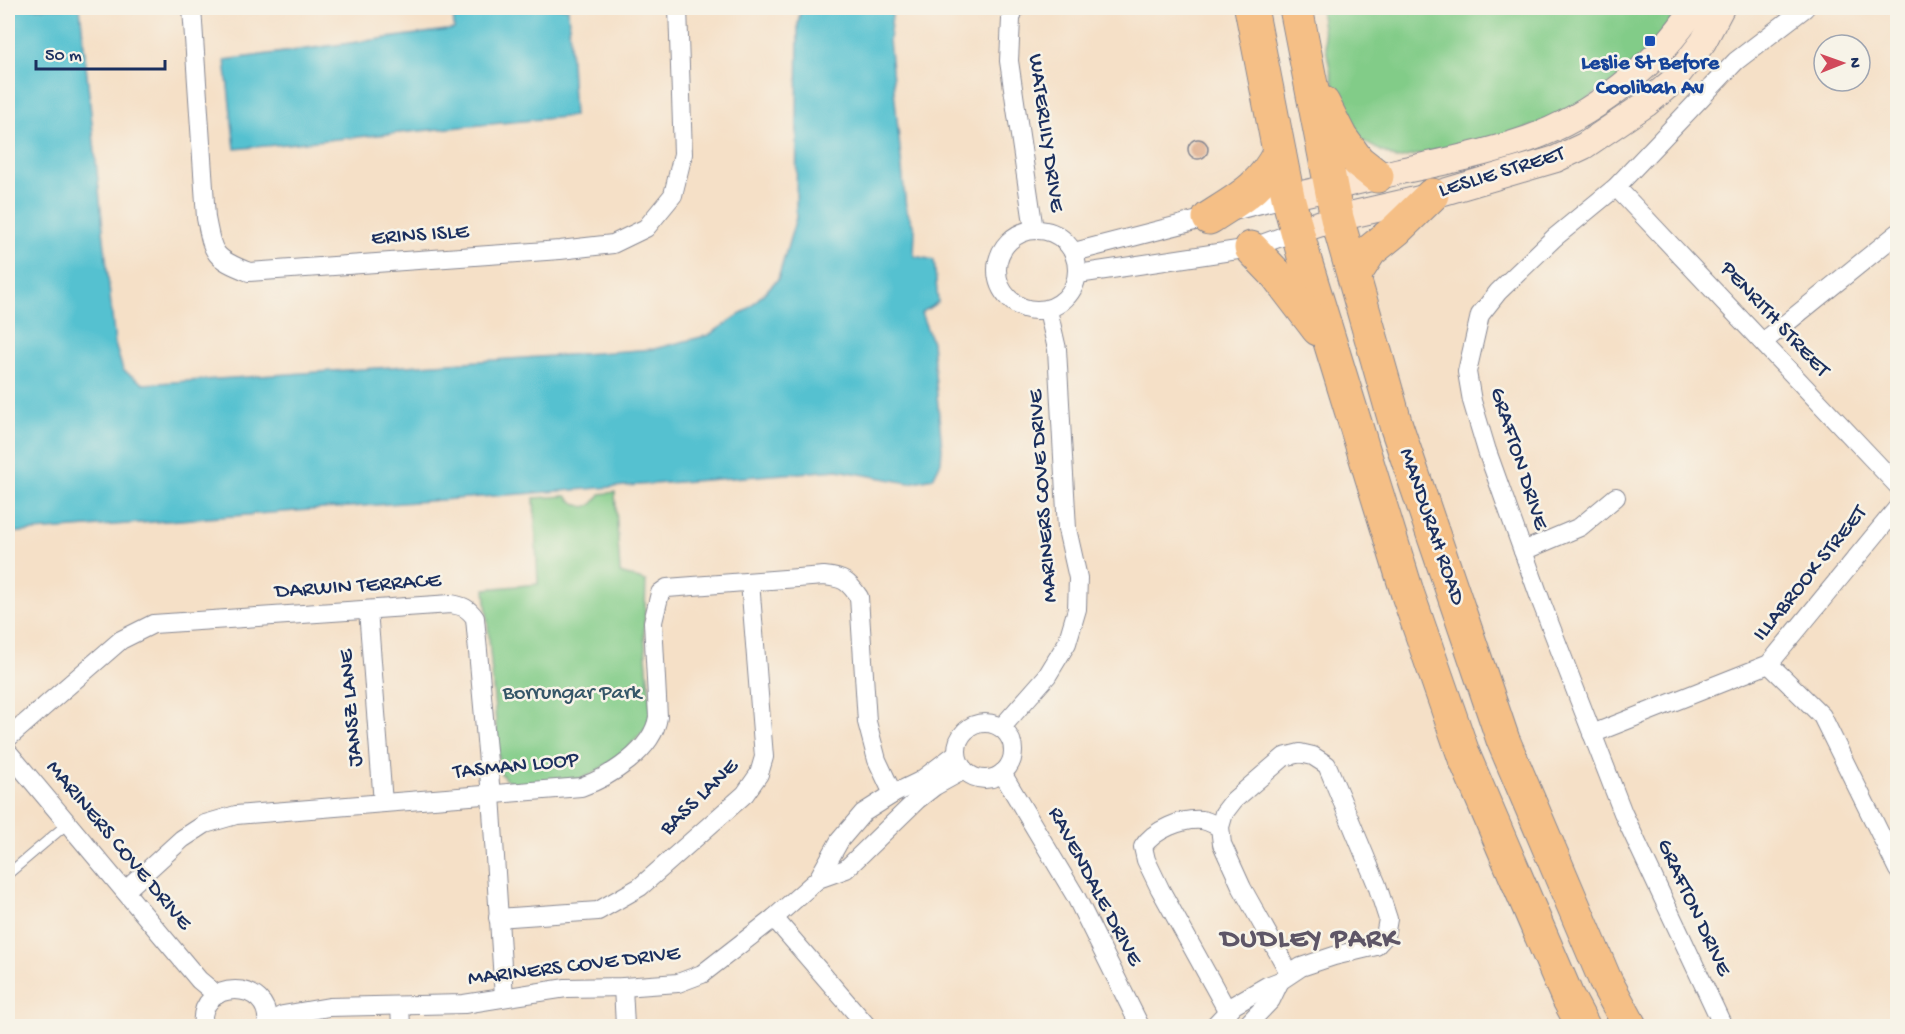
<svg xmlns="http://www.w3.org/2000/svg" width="1905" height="1034" font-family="'Gochi Hand',sans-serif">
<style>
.green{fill:#82cc88;stroke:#4e7e73;stroke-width:1.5}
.water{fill:#55c1d0;stroke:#387897;stroke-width:1.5}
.building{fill:#d99d77}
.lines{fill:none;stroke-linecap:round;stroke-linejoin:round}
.lane-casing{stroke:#888892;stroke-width:11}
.street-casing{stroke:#888892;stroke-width:20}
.secondary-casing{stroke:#888892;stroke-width:28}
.highway-casing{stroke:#888892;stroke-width:35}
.lane{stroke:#fff;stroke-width:9}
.street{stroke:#fff;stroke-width:18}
.secondary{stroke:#fbe5cf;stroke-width:26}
.highway{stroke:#f5bf86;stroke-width:33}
.transit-dot{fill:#1a4fb4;stroke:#f7f3e8;stroke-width:2}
.labels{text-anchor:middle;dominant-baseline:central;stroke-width:5;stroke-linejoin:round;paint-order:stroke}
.transit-label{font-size:22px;font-weight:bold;fill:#164399;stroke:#f7f3e8}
.street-label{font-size:22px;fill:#1b2f5e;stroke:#f7f3e8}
.park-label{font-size:22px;fill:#355668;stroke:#f7f3e8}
.district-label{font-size:28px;font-weight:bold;letter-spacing:1.5px;fill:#5e5667;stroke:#f7f3e8}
</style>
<rect width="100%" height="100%" fill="#f7f3e8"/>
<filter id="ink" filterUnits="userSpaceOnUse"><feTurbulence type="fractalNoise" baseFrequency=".0167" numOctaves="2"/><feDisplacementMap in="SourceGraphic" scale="12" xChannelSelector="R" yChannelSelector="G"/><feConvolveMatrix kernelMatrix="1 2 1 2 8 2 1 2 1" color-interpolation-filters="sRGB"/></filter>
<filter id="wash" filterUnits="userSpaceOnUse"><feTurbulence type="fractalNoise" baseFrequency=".008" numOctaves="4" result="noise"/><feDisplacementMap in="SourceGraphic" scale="24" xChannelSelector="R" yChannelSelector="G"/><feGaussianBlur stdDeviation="1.35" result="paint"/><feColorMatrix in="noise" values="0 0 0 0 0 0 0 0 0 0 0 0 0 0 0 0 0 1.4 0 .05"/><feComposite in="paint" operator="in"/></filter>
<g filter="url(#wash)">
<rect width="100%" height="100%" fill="#f5e0c7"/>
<g class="green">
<path d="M1320,8H1681L1634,68L1562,116L1502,137L1397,159C1385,152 1371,147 1360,139C1334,119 1325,40 1320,8Z"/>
<path d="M615,492L620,573L646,581L644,634L651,711L648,727L619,757L590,775L579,779L515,784L505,779L500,772L485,589L538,584L534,498L566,496C579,508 590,513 600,494Z"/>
</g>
<g class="water">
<polygon points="8,8 80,8 115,344 123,370 144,384 654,349 709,335 747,310 778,279 796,218 798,23 801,8 893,8 889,40 906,208 915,230 914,256 934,260 938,302 921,313 932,342 942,448 941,462 933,478 909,483 838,470 8,533"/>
<polygon points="453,8 568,8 574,116 235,149 225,60 454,29"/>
</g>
<g id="blocks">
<circle class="building" cx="1198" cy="149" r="10"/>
</g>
</g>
<g filter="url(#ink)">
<use href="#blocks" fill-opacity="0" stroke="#888892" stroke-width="1.5"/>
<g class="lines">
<g class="lane-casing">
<polyline id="lane" points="8,874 67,824"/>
</g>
<g class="street-casing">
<g id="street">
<path d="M192,8L206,218C213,254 213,258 249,272L560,250L613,244L646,228L673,195L683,154L678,8"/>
<polyline points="1014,8 1011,19 1009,61 1034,230"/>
<polyline points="1616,187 1898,486"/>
<circle cx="1037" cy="270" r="40"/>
<polyline points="1074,252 1288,197"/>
<polyline points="1078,274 1251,248 1297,231"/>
<polyline points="1763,342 1898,233"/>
<polyline points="1523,551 1580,527 1616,497"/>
<polyline points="368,610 383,803"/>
<polyline points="1769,664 1822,716 1898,870"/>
<circle cx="985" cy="751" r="28"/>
<polyline points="1002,727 1047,676 1067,643 1077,609 1078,578 1067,529 1057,349 1048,310"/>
<polyline points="1592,734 1769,664 1898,507"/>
<path d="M8,738L121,640L153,624L451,604C463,606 468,608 475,618L491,795L504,997"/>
<polyline points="8,752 199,980 217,995"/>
<polyline points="1002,773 1076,897 1140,1026"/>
<path d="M1220,827C1215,825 1208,821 1202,820C1183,818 1153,830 1143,847L1146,860L1160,889L1228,1012"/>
<polyline points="818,879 840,840 863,813 893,794 920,781 957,753"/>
<path d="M125,891L182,839L205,824L236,815L581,787C610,777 653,750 658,717L653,622L660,593L667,588L824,576C844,578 848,581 859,597L867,722L877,760L893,794"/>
<polyline points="498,918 598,911 640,887 745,794 759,774 764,757 750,582"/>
<polyline points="774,918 867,1026"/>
<polyline points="623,987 625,1026"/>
<polyline points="400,1006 401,1026"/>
<polyline points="268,1023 283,1015 329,1007 464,1004 566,988 623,987 678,983 702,974 774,918 818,879 846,869 917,800 935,786 964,770"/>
<path d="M203,1026C197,978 273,978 267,1026"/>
<polyline points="1214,1026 1234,1005 1267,986 1280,981 1301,967 1334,956 1376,946 1385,936 1388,919 1377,885 1327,765 1313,756 1300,753 1284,757 1234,800 1224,813 1220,827 1222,844 1242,888 1290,974"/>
<polyline points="1246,1026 1271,1000 1280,981"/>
<polyline points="1723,1026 1623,813 1542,604 1487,451 1472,401 1467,372 1480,315 1498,292 1554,238 1616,187 1736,61 1805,8"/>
</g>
</g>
<g class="secondary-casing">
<g id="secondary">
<path d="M1288,197C1326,189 1362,180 1400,171C1443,162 1487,153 1528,139C1591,117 1659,64 1694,8"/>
<polyline points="1297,231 1337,218 1420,199 1556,159 1584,146 1646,104 1672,82 1703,42 1721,8"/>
</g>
</g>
<g class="highway-casing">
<g id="highway">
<polyline points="1251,8 1288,197 1306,264 1408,595 1464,756 1567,996 1583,1026"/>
<polyline points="1296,8 1337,218 1396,425 1503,740 1606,982 1630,1026"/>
<polyline points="1323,103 1341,138 1358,161 1377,176"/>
<path d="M1209,218C1240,198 1262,187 1279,153"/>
<polyline points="1251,248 1276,274 1318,329"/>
<polyline points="1354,276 1370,251 1396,230 1432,195"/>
</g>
</g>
<use href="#lane" class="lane"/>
<use href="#street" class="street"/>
<use href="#secondary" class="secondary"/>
<use href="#highway" class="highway"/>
</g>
</g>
<rect class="transit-dot" x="1644" y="35" width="12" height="12" rx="3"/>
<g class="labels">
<g class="transit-label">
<text x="1650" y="64">Leslie St Before<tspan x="1650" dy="25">Coolibah Av</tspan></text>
</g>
<g class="street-label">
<text transform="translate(1045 133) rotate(82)">WATERLILY DRIVE</text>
<text transform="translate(1502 173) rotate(-17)">LESLIE STREET</text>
<text transform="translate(420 236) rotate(-4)">ERINS ISLE</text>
<text transform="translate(1774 320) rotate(47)">PENRITH STREET</text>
<text transform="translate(1518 459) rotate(72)">GRAFTON DRIVE</text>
<text transform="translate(1044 496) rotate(-94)">MARINERS COVE DRIVE</text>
<text transform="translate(1431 527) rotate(71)">MANDURAH ROAD</text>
<text transform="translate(1811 574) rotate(-51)">ILLABROOK STREET</text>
<text transform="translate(358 587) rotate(-4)">DARWIN TERRACE</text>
<text transform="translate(352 708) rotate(-95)">JANSZ LANE</text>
<text transform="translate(516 767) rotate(-6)">TASMAN LOOP</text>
<text transform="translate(700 798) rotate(-44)">BASS LANE</text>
<text transform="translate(118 846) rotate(50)">MARINERS COVE DRIVE</text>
<text transform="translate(1094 887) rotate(62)">RAVENDALE DRIVE</text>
<text transform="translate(1693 908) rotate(65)">GRAFTON DRIVE</text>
<text transform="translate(574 967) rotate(-7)">MARINERS COVE DRIVE</text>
</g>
<g class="park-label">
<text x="572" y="694">Borrungar Park</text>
</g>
<g class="district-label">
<text x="1310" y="940">DUDLEY PARK</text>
</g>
</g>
<rect width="1905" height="1034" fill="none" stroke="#f7f3e8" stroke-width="30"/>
<g transform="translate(1842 63) rotate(89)"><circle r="28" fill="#f7f3e8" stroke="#9fa5b1" stroke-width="1.5"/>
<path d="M0-4.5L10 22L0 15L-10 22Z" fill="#d1495b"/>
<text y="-9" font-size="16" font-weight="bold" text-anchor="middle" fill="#1b2f5e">N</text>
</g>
<path d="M36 60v9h129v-9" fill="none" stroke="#1b2f5e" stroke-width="3"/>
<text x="45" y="60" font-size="18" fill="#1b2f5e" stroke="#f7f3e8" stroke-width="4.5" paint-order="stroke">50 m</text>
</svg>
